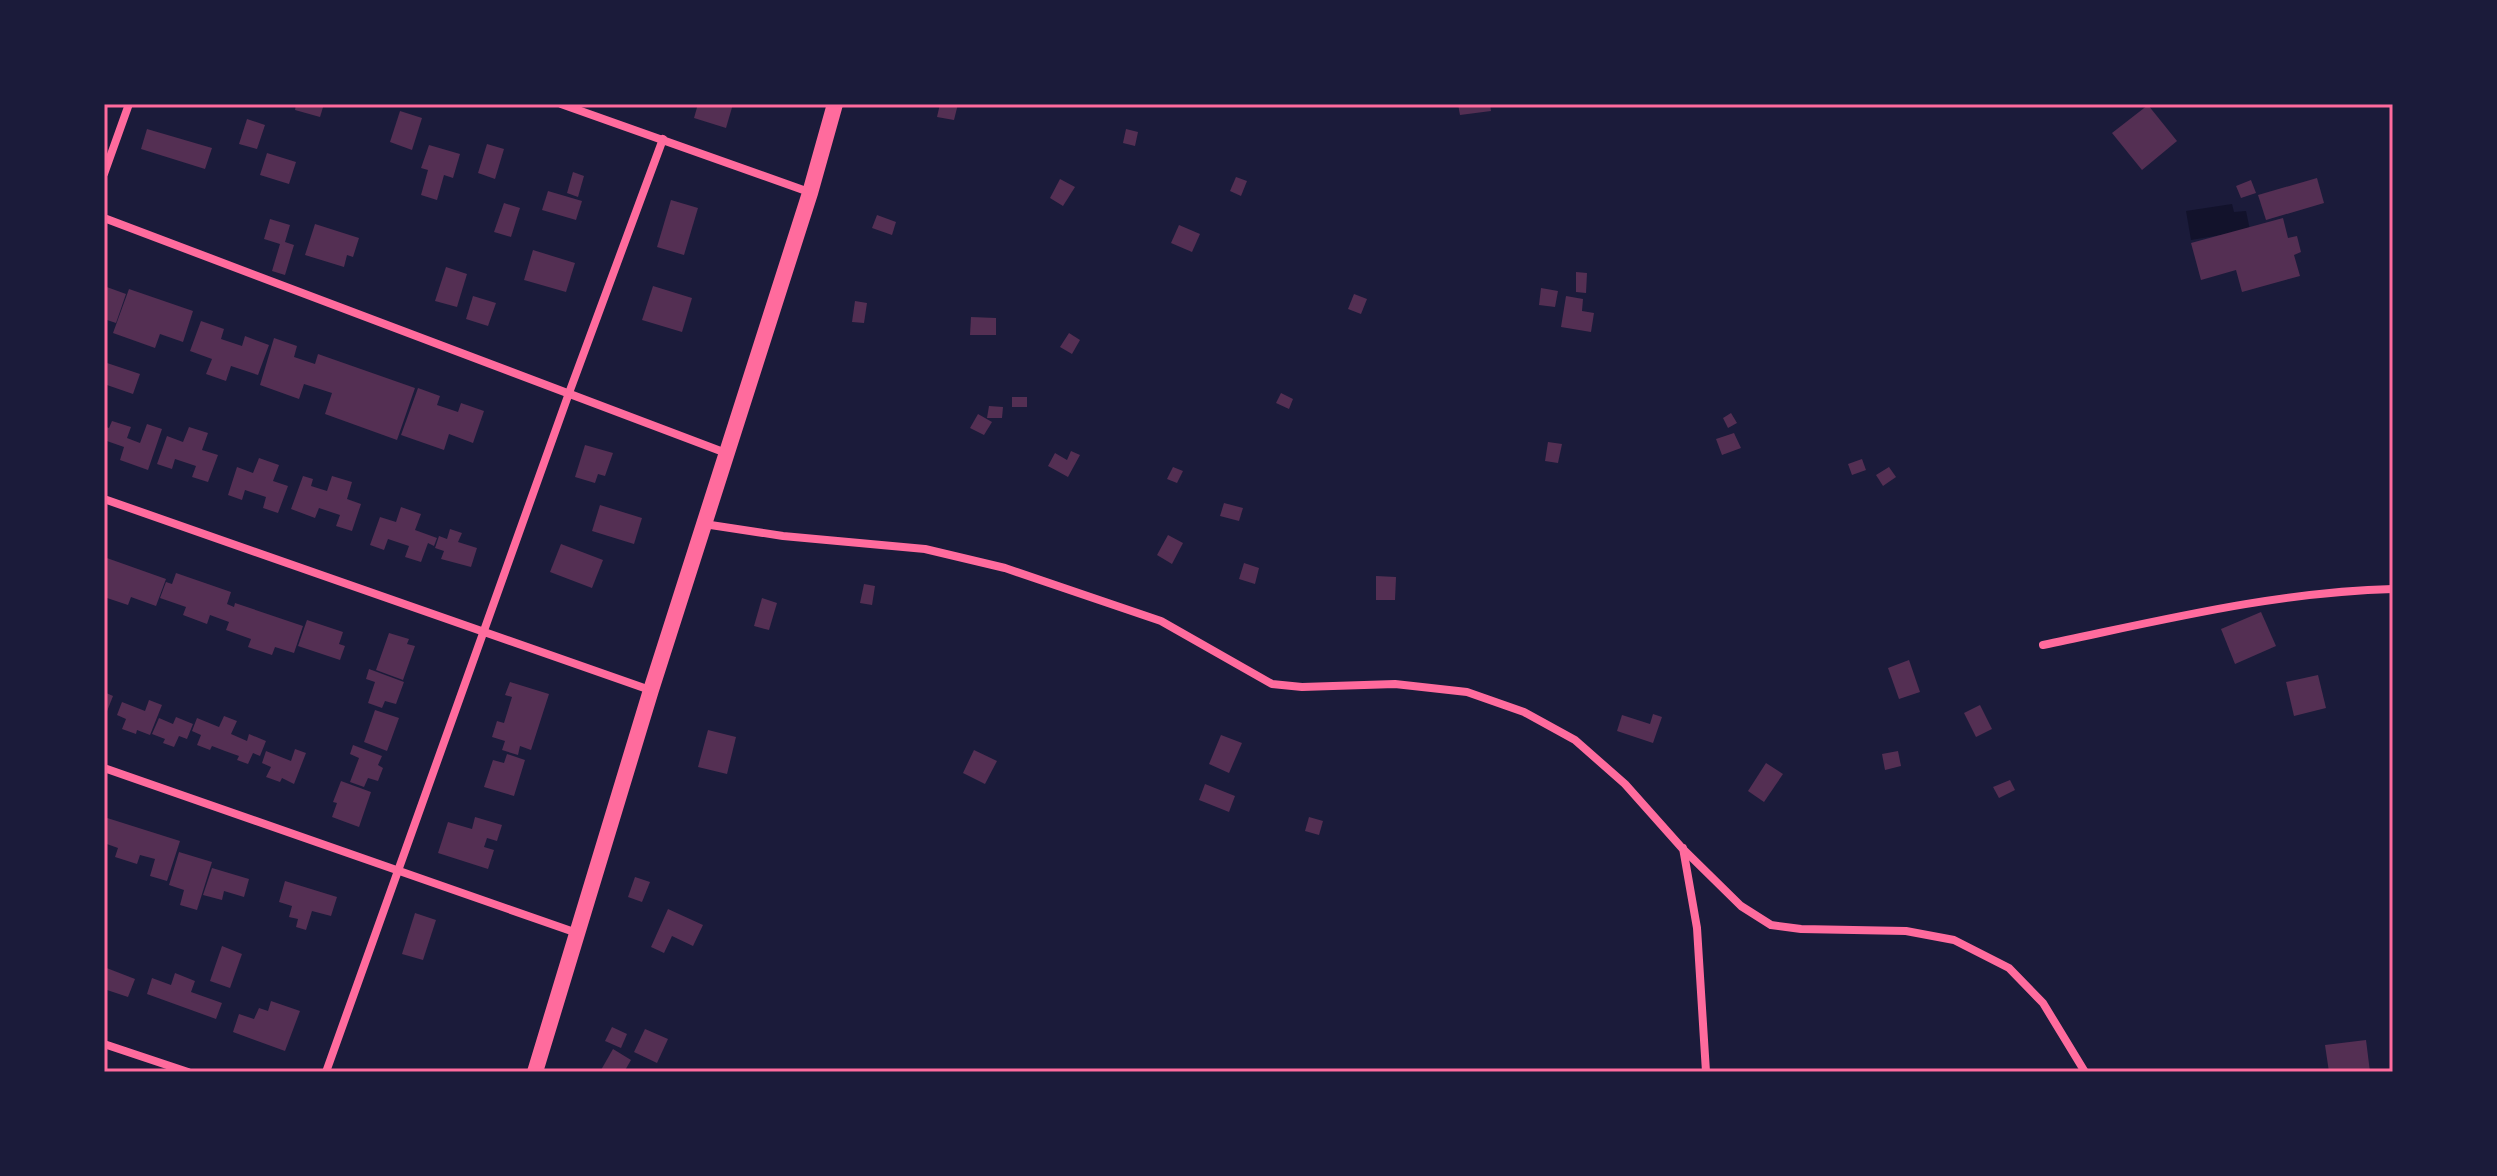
<svg xmlns="http://www.w3.org/2000/svg" width="2497" height="1176" font-family="Quicksand,sans-serif">
<style>
.water{fill:#12122b}
.building{fill:#542f53}
.lines{fill:none;stroke-linecap:round;stroke-linejoin:round}
.minor{stroke:#ff6b9d;stroke-width:8}
.secondary{stroke:#ff6b9d;stroke-width:16}
.neatline{fill:none;stroke:#ff6b9d;stroke-width:3}
</style>
<rect width="100%" height="100%" fill="#1b1b3a"/>
<polygon class="water" points="2232,204 2234,212 2246,211 2250,230 2191,240 2186,211"/>
<g class="building">
<polygon points="296,104 324,104 320,117 295,110"/>
<polygon points="698,104 733,104 726,128 694,118"/>
<polygon points="940,104 958,104 954,120 937,117"/>
<polygon points="1458,104 1490,104 1491,111 1460,115"/>
<polygon points="2148,105 2177,141 2142,170 2112,133"/>
<polygon points="400,111 422,118 412,150 390,142"/>
<polygon points="247,119 265,125 257,149 239,144"/>
<polygon points="147,129 212,148 205,169 141,149"/>
<polygon points="1126,129 1138,132 1135,146 1123,143"/>
<polygon points="487,144 504,149 495,179 478,173"/>
<polygon points="429,145 460,154 453,178 444,175 437,200 421,195 428,170 421,168"/>
<polygon points="267,153 296,162 289,184 260,175"/>
<polygon points="573,172 584,176 578,197 567,193"/>
<polygon points="1236,177 1247,181 1241,196 1230,191"/>
<polygon points="2317,178 2324,203 2266,220 2258,195"/>
<polygon points="1060,179 1075,187 1063,206 1050,198"/>
<polygon points="2251,180 2256,193 2241,198 2236,186"/>
<polygon points="548,191 582,201 576,220 542,210"/>
<polygon points="671,200 698,208 684,255 657,247"/>
<polygon points="504,203 520,208 511,237 494,232"/>
<polygon points="877,215 896,222 892,235 872,228"/>
<polygon points="2283,218 2288,238 2297,236 2301,252 2294,255 2300,276 2242,292 2236,270 2201,280 2191,243"/>
<polygon points="270,219 290,225 285,242 294,245 285,275 272,271 280,244 264,239"/>
<polygon points="315,224 359,238 353,257 347,255 344,267 305,255"/>
<polygon points="1179,225 1200,234 1192,252 1171,243"/>
<polygon points="533,250 575,263 566,292 524,280"/>
<polygon points="446,267 467,274 457,307 435,301"/>
<polygon points="1576,272 1587,273 1586,293 1576,292"/>
<polygon points="104,286 126,294 116,323 104,319"/>
<polygon points="653,286 692,298 682,332 642,320"/>
<polygon points="1541,288 1558,291 1555,307 1539,305"/>
<polygon points="129,289 193,311 183,342 160,334 155,348 113,333"/>
<polygon points="1354,294 1367,299 1361,314 1348,309"/>
<polygon points="473,296 496,303 488,326 466,319"/>
<polygon points="1566,296 1583,299 1582,311 1594,313 1591,332 1561,327"/>
<polygon points="855,301 867,303 864,323 852,322"/>
<polygon points="971,317 996,318 996,335 970,335"/>
<polygon points="201,321 224,329 221,339 242,346 245,336 269,345 258,375 231,366 226,381 206,374 212,359 190,351"/>
<polygon points="1069,333 1080,340 1072,354 1060,347"/>
<polygon points="274,338 297,346 294,357 315,364 318,354 415,388 397,440 325,414 332,393 304,384 299,399 260,385"/>
<polygon points="104,362 140,374 133,394 104,384"/>
<polygon points="418,388 440,396 437,405 458,412 461,403 484,411 473,443 449,434 444,450 401,435"/>
<polygon points="1281,393 1293,399 1289,409 1276,403"/>
<rect x="1012" y="397" width="15" height="10"/>
<polygon points="989,406 1003,407 1002,418 987,418"/>
<polygon points="1731,413 1737,423 1728,428 1723,418"/>
<polygon points="978,414 992,422 984,435 970,428"/>
<polygon points="112,421 131,427 127,438 140,443 147,424 162,429 148,470 120,460 124,447 104,440 104,426 109,428"/>
<polygon points="189,427 208,433 202,450 218,455 208,482 192,477 196,466 175,459 172,469 157,464 167,436 183,442"/>
<polygon points="1734,433 1741,448 1722,455 1716,439"/>
<polygon points="1548,442 1562,444 1558,463 1545,461"/>
<polygon points="585,445 613,453 605,476 598,474 595,483 575,477"/>
<polygon points="1071,451 1080,455 1068,477 1048,466 1055,453 1067,460"/>
<polygon points="259,458 279,465 273,481 288,486 278,513 263,508 266,497 245,490 242,500 228,495 237,467 253,473"/>
<polygon points="1862,459 1866,470 1852,475 1848,464"/>
<polygon points="1173,467 1183,471 1177,483 1167,479"/>
<polygon points="1889,467 1896,477 1883,486 1876,475"/>
<polygon points="303,476 313,479 311,486 327,491 332,476 352,482 347,499 361,504 352,531 336,526 340,515 319,508 315,518 291,509"/>
<polygon points="1224,503 1243,508 1239,521 1220,516"/>
<polygon points="600,505 642,518 634,544 592,531"/>
<polygon points="401,507 421,514 415,530 437,538 434,546 428,543 421,562 405,557 409,546 388,539 384,550 370,545 380,517 396,522"/>
<polygon points="450,529 462,533 458,542 477,548 471,567 441,559 444,551 435,548 439,536 447,539"/>
<polygon points="1168,535 1183,543 1172,564 1157,555"/>
<polygon points="561,544 603,560 592,588 550,572"/>
<polygon points="104,557 166,579 156,606 131,597 128,605 104,597 107,589 104,588"/>
<polygon points="1244,563 1259,568 1255,584 1239,579"/>
<polygon points="176,573 231,592 227,604 234,607 235,603 303,626 294,653 275,647 272,655 248,647 251,639 226,630 229,622 210,615 207,624 183,615 186,607 160,598 166,582 172,584"/>
<polygon points="1376,576 1396,577 1395,600 1376,600"/>
<polygon points="864,584 875,586 872,605 860,603"/>
<polygon points="762,598 777,603 769,630 754,626"/>
<polygon points="2261,612 2276,646 2235,664 2221,629"/>
<polygon points="307,620 343,632 339,644 345,646 340,660 298,646"/>
<polygon points="389,633 409,639 407,644 415,646 403,680 376,670"/>
<polygon points="1909,660 1920,692 1899,699 1888,668"/>
<polygon points="369,669 404,682 396,704 385,701 382,708 368,703 375,682 366,679"/>
<polygon points="2318,675 2326,708 2294,716 2286,682"/>
<polygon points="510,682 549,694 531,750 520,746 518,755 502,750 505,741 492,737 497,721 504,723 512,697 505,695"/>
<polygon points="104,692 113,696 104,719"/>
<polygon points="149,700 162,705 150,735 137,730 136,734 122,729 126,719 117,715 122,702 145,711"/>
<polygon points="1980,705 1992,729 1976,737 1964,713"/>
<polygon points="375,710 399,718 387,751 364,742"/>
<polygon points="1653,714 1662,717 1653,743 1617,731 1622,715 1650,724"/>
<polygon points="224,716 237,721 231,734 247,741 249,734 266,741 260,756 253,753 248,764 237,760 239,756 225,751 212,746 210,750 197,745 201,735 192,731 197,718 219,727"/>
<polygon points="176,717 193,724 187,739 179,736 174,747 163,743 165,739 152,734 159,718 173,724"/>
<polygon points="708,730 736,737 727,774 698,767"/>
<polygon points="1221,735 1242,743 1229,773 1209,764"/>
<polygon points="353,745 382,756 378,765 383,768 378,781 368,778 364,787 350,782 359,758 350,754"/>
<polygon points="295,749 306,753 294,784 282,778 280,782 266,777 271,767 262,763 266,751 291,761"/>
<polygon points="974,750 997,761 985,784 963,773"/>
<polygon points="1898,751 1901,766 1885,770 1882,754"/>
<polygon points="507,754 525,760 514,796 484,787 493,760 504,763"/>
<polygon points="1766,763 1783,774 1764,802 1748,791"/>
<polygon points="2010,780 2015,790 1999,798 1993,787"/>
<polygon points="341,781 371,792 359,827 332,817 337,803 333,802"/>
<polygon points="1205,784 1235,796 1229,812 1199,800"/>
<polygon points="104,817 180,841 167,881 150,876 155,859 140,855 137,864 115,857 118,848 104,843"/>
<polygon points="475,817 502,825 497,841 487,838 484,847 494,850 488,869 438,853 448,822 472,829"/>
<polygon points="1309,817 1323,821 1319,835 1305,831"/>
<polygon points="179,852 212,862 197,910 180,905 184,890 169,885"/>
<polygon points="212,868 249,879 244,897 224,891 222,900 203,895"/>
<polygon points="635,877 650,882 642,902 628,897"/>
<polygon points="285,881 337,897 331,916 312,911 306,930 296,927 298,919 289,917 292,906 279,902"/>
<polygon points="668,909 703,925 693,946 672,936 664,953 651,947"/>
<polygon points="415,913 436,920 423,960 402,954"/>
<polygon points="222,946 242,954 230,988 210,981"/>
<polygon points="104,967 135,979 128,997 104,989"/>
<polygon points="175,973 195,981 191,992 222,1003 216,1019 147,994 152,978 171,985"/>
<polygon points="271,1001 300,1011 285,1051 233,1032 239,1014 254,1019 259,1008 268,1011"/>
<polygon points="612,1027 627,1034 621,1048 605,1041"/>
<polygon points="645,1029 668,1039 657,1063 634,1052"/>
<polygon points="2366,1040 2370,1072 2329,1072 2325,1045"/>
<polygon points="613,1049 631,1060 624,1072 601,1070"/>
</g>
<g class="lines">
<g class="minor">
<polyline points="561,104 809,192"/>
<polyline points="104,174 129,104"/>
<polyline points="104,218 726,453"/>
<polyline points="104,499 650,690"/>
<polyline points="704,524 783,536 925,549 1005,568 1161,621 1272,684 1302,687 1395,684 1467,692 1524,712 1575,740 1625,784 1682,848 1741,906 1771,925 1801,929 1906,931 1954,940 2009,968 2043,1003 2085,1072"/>
<path d="M2043,645C2159,621 2274,592 2393,589"/>
<polyline points="104,768 577,933"/>
<polyline points="1683,848 1697,928 1706,1072"/>
<polyline points="104,1044 188,1072"/>
<polyline points="326,1072 569,393 663,139"/>
</g>
<polyline class="secondary" points="535,1072 651,690 810,193 835,104"/>
</g>
<rect width="2497" height="1176" fill="none" stroke="#1b1b3a" stroke-width="212"/>
<rect x="106" y="106" width="2285" height="964" class="neatline"/>
</svg>
